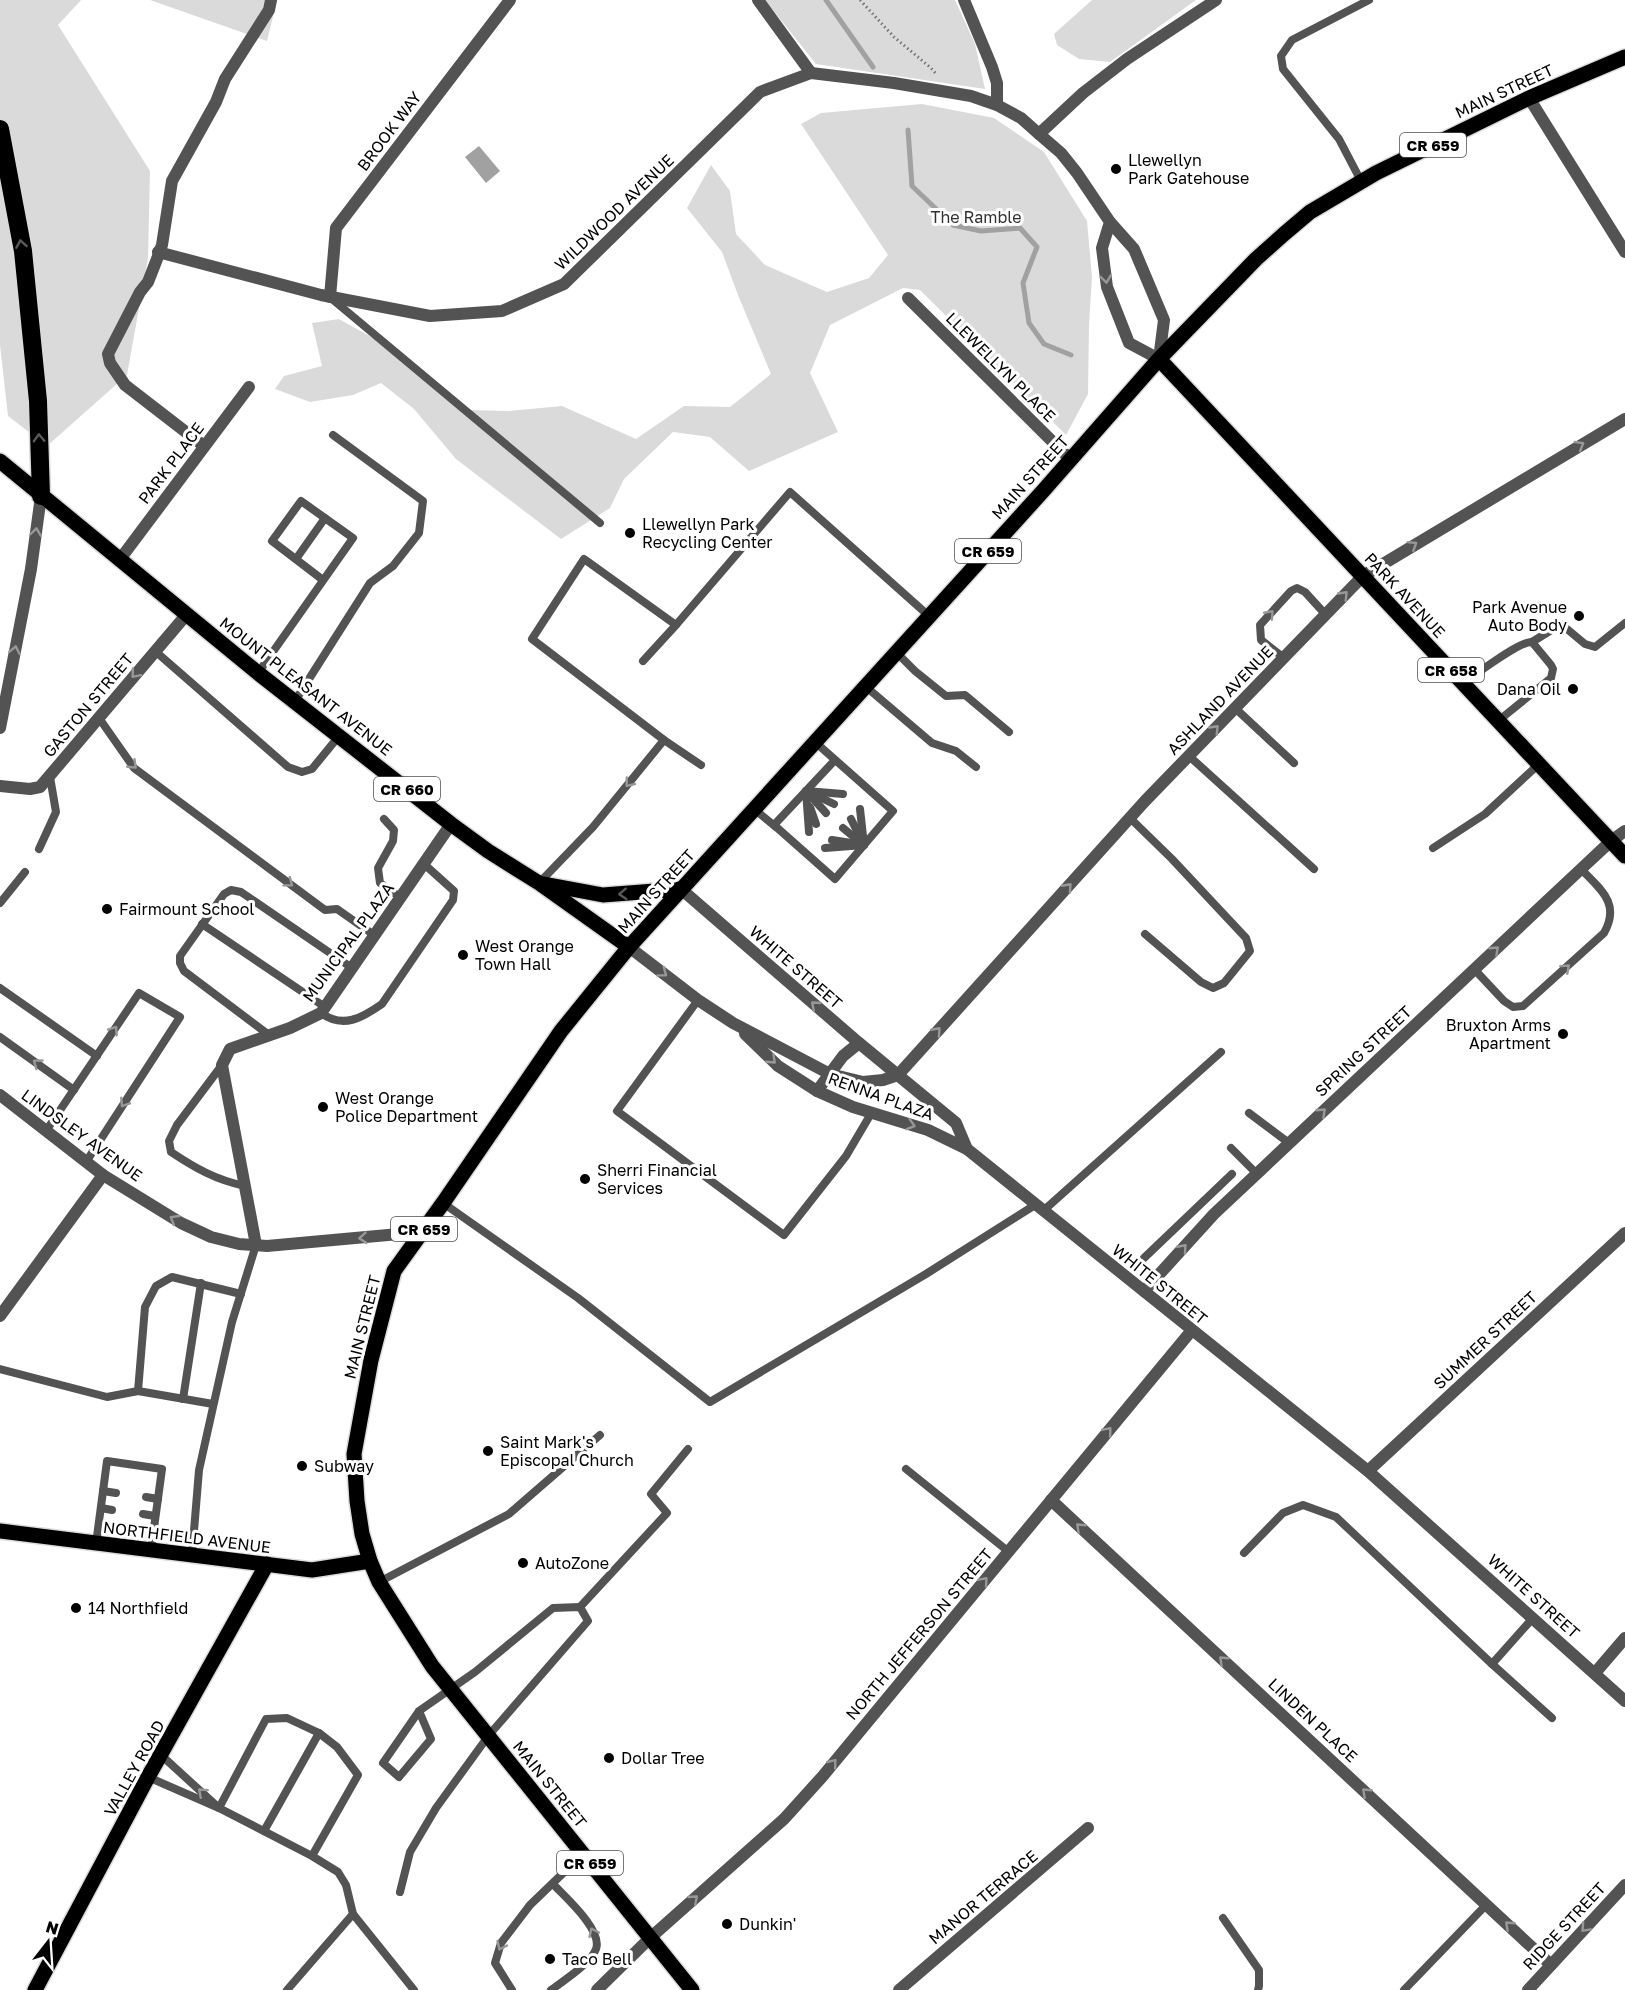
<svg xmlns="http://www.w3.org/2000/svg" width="1625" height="1990" font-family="'Golos Text',sans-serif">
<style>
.green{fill:#dadada}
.water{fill:#a1a1a1}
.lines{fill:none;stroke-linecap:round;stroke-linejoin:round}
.stream{stroke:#a1a1a1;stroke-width:5}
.primary-casing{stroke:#dbdbdb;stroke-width:18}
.highway-casing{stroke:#dbdbdb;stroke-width:21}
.path{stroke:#757575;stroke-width:3;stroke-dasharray:1.5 3;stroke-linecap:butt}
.lane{stroke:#535353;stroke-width:8}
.street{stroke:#535353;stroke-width:12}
.primary{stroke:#000;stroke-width:15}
.highway{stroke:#000;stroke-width:18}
.oneway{stroke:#595959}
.oneway2{stroke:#989898}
.poi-dot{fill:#000;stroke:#fff;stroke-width:2}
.labels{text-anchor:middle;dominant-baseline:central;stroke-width:6;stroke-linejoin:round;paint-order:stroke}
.shield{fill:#fff;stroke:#4c4c4c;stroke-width:1.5}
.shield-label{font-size:15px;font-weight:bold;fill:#000}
.street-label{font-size:16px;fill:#000;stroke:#fff}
.poi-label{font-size:16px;fill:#000;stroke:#fff;text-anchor:start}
.park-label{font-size:16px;fill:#313131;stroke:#fff}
</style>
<rect width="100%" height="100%" fill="#fff"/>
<g class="green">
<polygon points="0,0 81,0 58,25 150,171 148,258 127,375 47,446 8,416 0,345"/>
<polygon points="150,0 277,0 267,41"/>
<polygon points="765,0 955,0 975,44 985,89 816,64"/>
<polygon points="1092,0 1196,0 1110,62 1079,59 1057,45 1054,34"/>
<polygon points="922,104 994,118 1044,152 1087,221 1092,277 1089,325 1088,394 1066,435 920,290 903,288 830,325 810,373 838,432 749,471 710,437 673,432 624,479 610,508 561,539 456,459 414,409 381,383 353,395 310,402 275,389 284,376 322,366 312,323 339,319 393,349 468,410 509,411 562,406 636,439 684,406 730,407 771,374 738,295 722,252 687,208 711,165 730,191 736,234 765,265 827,292 869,278 888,255 801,124 821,113"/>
</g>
<polygon class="water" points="479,146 500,171 486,183 465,157"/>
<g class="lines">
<g class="stream">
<polyline points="826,0 873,67"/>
<polyline points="908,130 912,186 953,225 981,231 1020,228 1037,247 1023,283 1029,323 1044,344 1071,355"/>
</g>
<g class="primary-casing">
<g id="primary">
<polyline points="1159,359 1625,856"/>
<polyline points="0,461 258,673 451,824 488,851 539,883 629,947"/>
<polyline points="544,884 603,895 681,889"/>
<polyline points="0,1531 312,1570 370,1561"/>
<polyline points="35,1990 148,1777 267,1564"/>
<polyline points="692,1990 432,1666 379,1582 370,1561 362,1534 357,1501 354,1454 371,1360 394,1271 443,1203 561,1031 629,947 1043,491 1159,359 1256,259 1284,234 1310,212 1376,173 1529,98 1625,57"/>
</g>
</g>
<g class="highway-casing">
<polyline id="highway" points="0,129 23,251 38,401 41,496"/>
</g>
<polyline class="path" points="860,0 894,37 931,68 937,75"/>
<g class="lane">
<polyline points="1361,181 1339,139 1283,69 1281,56 1292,40 1369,0"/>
<polyline points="332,299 600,523"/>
<polyline points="296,559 325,518"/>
<polyline points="1532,642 1561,624 1585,644 1595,647 1625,623"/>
<polyline points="155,651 288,767 302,772 312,769 339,736"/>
<polyline points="896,652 915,671 946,696 965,695 1009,732"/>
<polyline points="1284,658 1261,640 1260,625 1291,591 1297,588 1305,592 1326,615"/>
<polyline points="643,661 676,625"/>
<polyline points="258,673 353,538 301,501 272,541 323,580"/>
<path d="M1463,683C1477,674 1519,641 1532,642L1551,665L1553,669L1551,678L1498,721"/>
<polyline points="865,686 932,743 956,751 976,767"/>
<polyline points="295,701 370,583 393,566 419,533 423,501 333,435"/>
<polyline points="1235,708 1294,763"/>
<polyline points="99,718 134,768 325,910 337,909 374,935"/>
<polyline points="815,742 893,811 835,879 774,825 835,760"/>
<polyline points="1189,756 1314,869"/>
<polyline points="701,765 664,740 532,639 584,559 676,625 790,492 929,616"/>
<polyline points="806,791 809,832"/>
<polyline points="806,791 843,794"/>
<polyline points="809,794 826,813"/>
<polyline points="813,794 834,804"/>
<polyline points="810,807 816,824"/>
<polyline points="754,809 776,827"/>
<polyline points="860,809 864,845"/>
<polyline points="1130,818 1172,859 1246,938 1250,951 1224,983 1213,988 1201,982 1145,934"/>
<polyline points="384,819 394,830 393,841 378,868 380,883 400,897"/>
<polyline points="851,819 862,841"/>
<polyline points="843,828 860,842"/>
<polyline points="832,840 851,843"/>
<polyline points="825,848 864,845"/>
<polyline points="1433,848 1485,814 1539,764"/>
<polyline points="39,849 56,812 50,777"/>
<polyline points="539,883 593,827 664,740"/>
<polyline points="0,903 25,872"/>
<polyline points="202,924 325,1007"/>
<path d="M1474,969L1504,1001L1513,1007L1523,1006L1604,933C1621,903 1600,889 1581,869"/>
<polyline points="0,988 97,1056"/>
<polyline points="698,1000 617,1111 784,1235 846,1156 872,1112"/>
<path d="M321,1013C343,1029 362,1018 382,1004L453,900L454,891L424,864"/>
<polyline points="269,1035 184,971 180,963 180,956 224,894 231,890 241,892 352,968"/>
<polyline points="0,1037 74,1090"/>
<path d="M222,1065L177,1125L169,1141L171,1152C195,1168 216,1180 245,1186"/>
<polyline points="1249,1113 1289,1143"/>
<polyline points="46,1131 139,993 180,1017 86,1162"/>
<polyline points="1231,1148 1257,1174"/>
<polyline points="443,1203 578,1298 710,1402 926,1274 1035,1205"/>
<polyline points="1043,1211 1221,1052"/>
<polyline points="1144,1258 1232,1174"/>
<polyline points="0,1369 107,1397 138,1391 213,1404"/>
<polyline points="138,1391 145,1307 156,1286 172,1277 241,1294"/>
<polyline points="183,1399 201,1283"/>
<polyline points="906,1469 1009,1552"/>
<polyline points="103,1491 116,1493"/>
<polyline points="146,1497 158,1499"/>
<polyline points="101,1508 112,1510"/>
<polyline points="143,1514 155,1516"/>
<polyline points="96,1544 107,1461 162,1469 151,1550"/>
<polyline points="1244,1553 1283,1513 1303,1505 1336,1517 1492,1664 1533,1618"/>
<polyline points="192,1555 199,1470 232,1322 256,1245"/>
<polyline points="379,1582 509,1514 600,1435"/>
<polyline points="580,1607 667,1513 651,1494 688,1449"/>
<polyline points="1492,1664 1552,1718"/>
<polyline points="148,1777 219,1808 161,1755"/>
<polyline points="264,1831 319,1733"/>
<polyline points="312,1856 358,1775 337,1747 319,1733 287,1718 266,1719 219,1808 312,1856 338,1872 346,1885 353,1914 414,1990"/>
<polyline points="400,1892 410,1852 436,1808 489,1735 588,1621 580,1607 553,1608 475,1672 419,1711 383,1763 399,1777 431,1739 419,1711"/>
<polyline points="1223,1918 1259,1970 1259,1986 1258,1990"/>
<polyline points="287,1990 353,1914"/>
<polyline points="512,1990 495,1963 501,1943 530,1905 583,1854"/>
<path d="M551,1990C563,1981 591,1963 596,1949C603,1930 565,1897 553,1884"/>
<polyline points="1404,1990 1487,1904"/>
</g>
<g class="street">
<polyline points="758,0 811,73"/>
<polyline points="964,0 992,67 997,83 997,105"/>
<polyline points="1529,98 1625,252"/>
<polyline points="1039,134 1083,93 1127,59 1216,0"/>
<polyline points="158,252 321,295 430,316 502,311 564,284 760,92 811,73 894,83 971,96 997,105 1021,118 1039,134 1061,153 1077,173 1110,222 1134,249 1164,320 1159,359 1129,343 1107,287 1102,248 1110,222"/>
<polyline points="330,297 336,228 510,0"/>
<polyline points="908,298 1071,460"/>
<polyline points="204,446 125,385 110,363 108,354 140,292 148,282 157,259 162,245 172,181 216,102 225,79 269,10 271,0"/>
<polyline points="121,558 249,387"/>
<polyline points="0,728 31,569 41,496"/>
<polyline points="0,786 30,789 40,787 187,614"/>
<polyline points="681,889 859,1043 956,1123 967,1149 1368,1471 1625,1701"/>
<polyline points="629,947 698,1000 733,1023 830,1074 863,1082 883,1080 898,1075 1145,801 1363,576 1625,419"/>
<polyline points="745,1034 778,1066 817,1091 853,1107 928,1130 967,1149"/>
<polyline points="817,1091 843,1056 859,1043"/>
<polyline points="0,1095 103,1175 181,1223 211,1237 239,1244 267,1246 421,1232"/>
<polyline points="256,1245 222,1065 230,1049 290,1028 321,1013 451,824"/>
<polyline points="1144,1291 1214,1214 1581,869 1611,841 1625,831"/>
<polyline points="0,1316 103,1175"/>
<polyline points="1368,1471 1625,1233"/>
<polyline points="1051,1500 1551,1965"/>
<polyline points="1595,1673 1625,1638"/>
<polyline points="597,1990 650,1938 784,1819 822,1777 1192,1330"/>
<polyline points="899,1990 1088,1828"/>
<polyline points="1528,1990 1625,1885"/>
</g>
<use href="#primary" class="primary"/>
<use href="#highway" class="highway"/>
</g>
<defs><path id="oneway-chevron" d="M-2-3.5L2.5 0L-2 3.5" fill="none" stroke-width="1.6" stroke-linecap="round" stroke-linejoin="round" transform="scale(1.5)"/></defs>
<g class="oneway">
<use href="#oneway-chevron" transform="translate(21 244) rotate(-99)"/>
<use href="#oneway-chevron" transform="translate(39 438) rotate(-92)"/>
<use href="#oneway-chevron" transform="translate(623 894) rotate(177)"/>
</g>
<g class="oneway2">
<use href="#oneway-chevron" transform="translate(1106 279) rotate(82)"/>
<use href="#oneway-chevron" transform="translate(1580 445) rotate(-31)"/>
<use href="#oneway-chevron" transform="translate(36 532) rotate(-82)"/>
<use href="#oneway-chevron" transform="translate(1413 545) rotate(-32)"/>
<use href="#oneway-chevron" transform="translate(1344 595) rotate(-46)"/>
<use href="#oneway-chevron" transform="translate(1270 614) rotate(-48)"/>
<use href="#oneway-chevron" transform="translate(15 650) rotate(-79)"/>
<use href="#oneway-chevron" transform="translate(135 674) rotate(130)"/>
<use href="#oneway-chevron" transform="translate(1215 729) rotate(-46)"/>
<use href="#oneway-chevron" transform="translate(133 765) rotate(44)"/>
<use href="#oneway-chevron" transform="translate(629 783) rotate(129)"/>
<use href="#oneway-chevron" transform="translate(289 883) rotate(37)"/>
<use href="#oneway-chevron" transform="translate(1068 887) rotate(-48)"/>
<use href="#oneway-chevron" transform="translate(1495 950) rotate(-43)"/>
<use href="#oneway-chevron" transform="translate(1566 968) rotate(-42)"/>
<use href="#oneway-chevron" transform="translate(663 973) rotate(37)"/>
<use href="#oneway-chevron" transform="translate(815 1005) rotate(-139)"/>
<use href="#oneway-chevron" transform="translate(114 1030) rotate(-56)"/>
<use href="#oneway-chevron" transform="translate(937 1031) rotate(-48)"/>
<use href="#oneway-chevron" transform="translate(772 1060) rotate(43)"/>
<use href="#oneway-chevron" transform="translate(37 1063) rotate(-144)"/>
<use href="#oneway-chevron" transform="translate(124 1103) rotate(123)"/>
<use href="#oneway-chevron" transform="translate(1322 1112) rotate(-43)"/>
<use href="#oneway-chevron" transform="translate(911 1125) rotate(17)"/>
<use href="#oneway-chevron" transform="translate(174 1219) rotate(-149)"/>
<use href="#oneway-chevron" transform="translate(363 1238) rotate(175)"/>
<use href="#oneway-chevron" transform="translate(1183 1248) rotate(-48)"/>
<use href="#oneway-chevron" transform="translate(1108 1431) rotate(-50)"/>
<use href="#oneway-chevron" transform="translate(1080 1527) rotate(-137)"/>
<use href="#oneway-chevron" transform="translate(984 1581) rotate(-50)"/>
<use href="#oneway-chevron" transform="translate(1223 1660) rotate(-137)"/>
<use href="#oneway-chevron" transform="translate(833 1763) rotate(-51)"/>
<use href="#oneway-chevron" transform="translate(202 1792) rotate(-138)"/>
<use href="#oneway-chevron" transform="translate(1366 1792) rotate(-137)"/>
<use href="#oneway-chevron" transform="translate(694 1899) rotate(-41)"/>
<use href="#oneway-chevron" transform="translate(1509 1925) rotate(-137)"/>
<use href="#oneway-chevron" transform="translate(1585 1928) rotate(133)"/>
<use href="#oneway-chevron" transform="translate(593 1932) rotate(-115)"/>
<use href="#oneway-chevron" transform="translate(501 1946) rotate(115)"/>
</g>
<g class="poi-dot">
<circle cx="1116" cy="169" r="6"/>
<circle cx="630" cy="533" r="6"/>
<circle cx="1579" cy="616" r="6"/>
<circle cx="1573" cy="689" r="6"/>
<circle cx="107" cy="909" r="6"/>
<circle cx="463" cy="955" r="6"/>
<circle cx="1563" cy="1034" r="6"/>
<circle cx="323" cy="1107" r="6"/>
<circle cx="585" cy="1179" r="6"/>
<circle cx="488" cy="1451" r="6"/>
<circle cx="302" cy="1466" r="6"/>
<circle cx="523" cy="1563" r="6"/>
<circle cx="76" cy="1608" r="6"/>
<circle cx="609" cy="1758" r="6"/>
<circle cx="727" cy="1924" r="6"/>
<circle cx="550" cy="1959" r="6"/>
</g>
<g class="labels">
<g class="shield">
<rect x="1400" y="133" width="66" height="24" rx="4.5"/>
<rect x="955" y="539" width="66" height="24" rx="4.5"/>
<rect x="1418" y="658" width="66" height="24" rx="4.5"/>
<rect x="374" y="777" width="66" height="24" rx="4.5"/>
<rect x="391" y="1217" width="66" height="24" rx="4.5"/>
<rect x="557" y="1851" width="66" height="24" rx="4.5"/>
</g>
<g class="shield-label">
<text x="1433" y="145">CR 659</text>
<text x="988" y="551">CR 659</text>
<text x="1451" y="670">CR 658</text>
<text x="407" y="789">CR 660</text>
<text x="424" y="1229">CR 659</text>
<text x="590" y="1863">CR 659</text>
</g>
<g class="street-label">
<text transform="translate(1504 91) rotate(-25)">MAIN STREET</text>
<text transform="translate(389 131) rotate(-53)">BROOK WAY</text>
<text transform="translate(614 212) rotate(-44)">WILDWOOD AVENUE</text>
<text transform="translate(1001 367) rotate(45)">LLEWELLYN PLACE</text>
<text transform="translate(171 463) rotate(-53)">PARK PLACE</text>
<text transform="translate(1030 477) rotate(-48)">MAIN STREET</text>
<text transform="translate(1405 595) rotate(47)">PARK AVENUE</text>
<text transform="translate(306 686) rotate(38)">MOUNT PLEASANT AVENUE</text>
<text transform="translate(1220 700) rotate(-46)">ASHLAND AVENUE</text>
<text transform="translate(88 705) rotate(-50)">GASTON STREET</text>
<text transform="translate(656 891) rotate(-48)">MAIN STREET</text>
<text transform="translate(348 942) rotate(-54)">MUNICIPAL PLAZA</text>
<text transform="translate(796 967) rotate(41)">WHITE STREET</text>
<text transform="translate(1363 1051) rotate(-43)">SPRING STREET</text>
<text transform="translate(881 1096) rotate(20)">RENNA PLAZA</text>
<text transform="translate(82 1135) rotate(36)">LINDSLEY AVENUE</text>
<text transform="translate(1160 1284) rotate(39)">WHITE STREET</text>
<text transform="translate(362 1327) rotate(-76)">MAIN STREET</text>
<text transform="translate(1485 1340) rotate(-43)">SUMMER STREET</text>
<text transform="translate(187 1537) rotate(7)">NORTHFIELD AVENUE</text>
<text transform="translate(1534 1596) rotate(42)">WHITE STREET</text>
<text transform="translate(919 1634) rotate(-50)">NORTH JEFFERSON STREET</text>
<text transform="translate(1313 1720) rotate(43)">LINDEN PLACE</text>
<text transform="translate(134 1768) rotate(-61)">VALLEY ROAD</text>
<text transform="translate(550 1784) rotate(51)">MAIN STREET</text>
<text transform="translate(983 1897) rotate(-40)">MANOR TERRACE</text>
<text transform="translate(1564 1926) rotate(-47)">RIDGE STREET</text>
</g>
<g class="poi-label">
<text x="1128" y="160">Llewellyn<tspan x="1128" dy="18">Park Gatehouse</tspan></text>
<text x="642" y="524">Llewellyn Park<tspan x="642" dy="18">Recycling Center</tspan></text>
<text x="1567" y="607" text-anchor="end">Park Avenue<tspan x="1567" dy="18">Auto Body</tspan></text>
<text x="1561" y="689" text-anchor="end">Dana Oil</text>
<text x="119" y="909">Fairmount School</text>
<text x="475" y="946">West Orange<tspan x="475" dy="18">Town Hall</tspan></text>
<text x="1551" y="1025" text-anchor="end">Bruxton Arms<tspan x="1551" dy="18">Apartment</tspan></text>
<text x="335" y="1098">West Orange<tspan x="335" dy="18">Police Department</tspan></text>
<text x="597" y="1170">Sherri Financial<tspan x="597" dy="18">Services</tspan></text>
<text x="500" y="1442">Saint Mark's<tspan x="500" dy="18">Episcopal Church</tspan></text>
<text x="314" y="1466">Subway</text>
<text x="535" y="1563">AutoZone</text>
<text x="88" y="1608">14 Northfield</text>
<text x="621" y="1758">Dollar Tree</text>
<text x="739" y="1924">Dunkin'</text>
<text x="562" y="1959">Taco Bell</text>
</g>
<g class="park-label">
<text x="976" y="217">The Ramble</text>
</g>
</g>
<g transform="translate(48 1942) rotate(17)" stroke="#ffffff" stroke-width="4.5" paint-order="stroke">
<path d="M0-4.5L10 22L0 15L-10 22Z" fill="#000000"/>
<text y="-9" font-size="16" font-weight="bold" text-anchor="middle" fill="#000000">N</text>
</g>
</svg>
